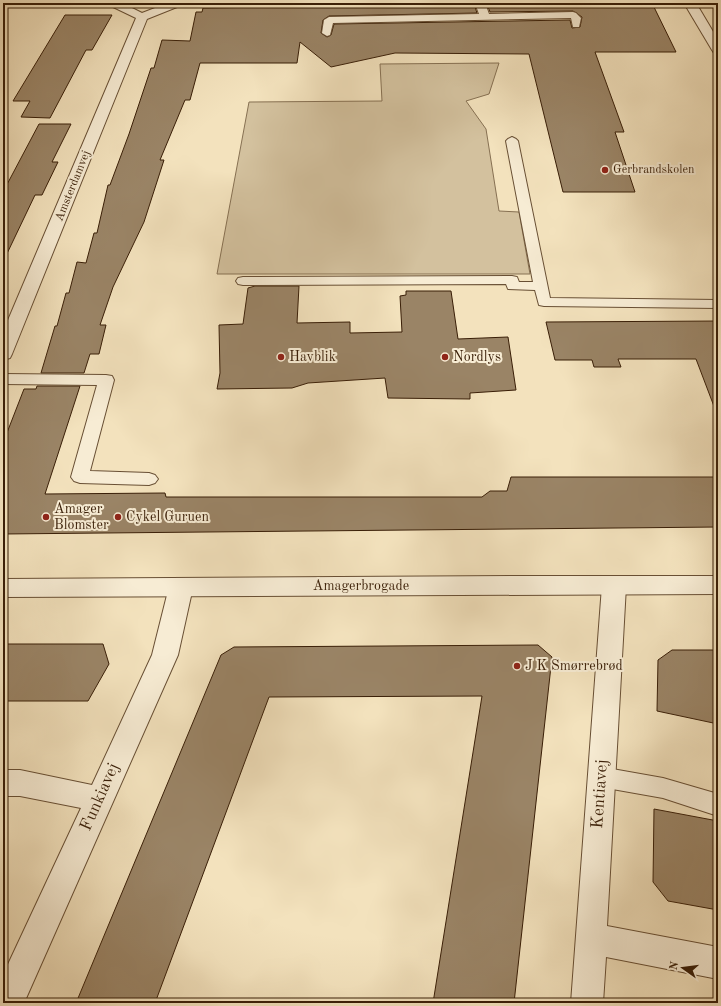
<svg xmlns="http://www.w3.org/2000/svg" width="721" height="1006" font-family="'Old Standard TT',serif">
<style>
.green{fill:#d3c19e;stroke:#867052}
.building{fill:#9a8466;stroke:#391e07}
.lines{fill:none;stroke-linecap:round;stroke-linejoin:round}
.service-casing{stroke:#684f34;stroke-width:2}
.minor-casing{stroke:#684f34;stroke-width:2}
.tertiary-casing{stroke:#684f34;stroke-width:2}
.service{fill:#f7ecd4;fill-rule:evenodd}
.minor{fill:#f7ecd4;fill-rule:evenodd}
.tertiary{fill:#f7ecd4;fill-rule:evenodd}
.poi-dot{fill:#8f2418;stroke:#f7ecd4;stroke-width:1.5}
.labels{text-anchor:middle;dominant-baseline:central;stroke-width:4;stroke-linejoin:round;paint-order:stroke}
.far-poi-label{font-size:12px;fill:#391e07;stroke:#f7ecd4;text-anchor:start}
.far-street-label{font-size:12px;fill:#391e07;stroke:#f7ecd4}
.poi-label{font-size:14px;fill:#391e07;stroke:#f7ecd4;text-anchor:start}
.street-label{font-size:14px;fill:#391e07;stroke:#f7ecd4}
.near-street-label{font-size:17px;fill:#391e07;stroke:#f7ecd4}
</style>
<rect width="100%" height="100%" fill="#f3e2bd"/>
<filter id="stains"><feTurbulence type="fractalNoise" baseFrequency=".005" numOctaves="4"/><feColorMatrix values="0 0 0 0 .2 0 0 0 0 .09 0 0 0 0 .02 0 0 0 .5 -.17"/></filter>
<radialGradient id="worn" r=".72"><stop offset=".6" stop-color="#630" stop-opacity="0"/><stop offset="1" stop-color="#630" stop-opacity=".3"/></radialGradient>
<polygon class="green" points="499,63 489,94 466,101 486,129 499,211 519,212 530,274 217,274 249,102 382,101 380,64"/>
<g class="building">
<polygon points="534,3 652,3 676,52 595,52 624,132 615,132 635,192 563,192 529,54 395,53 331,67 300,42 297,63 200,63 190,100 185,100 160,160 164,160 144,222 113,287 100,325 106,325 99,354 90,354 84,373 41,373 55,326 57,326 66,293 69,293 77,262 86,263 94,233 97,233 108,185 110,185 129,134 151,68 154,68 162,40 190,41 196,12 202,12 203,8 474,4 477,13 329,16 323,20 321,33 327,37 331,35 334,24 570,20 572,28 580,27 582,17 573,11 490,12 487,4"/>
<polygon points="65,15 112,15 92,50 86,50 50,118 21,117 30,101 13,101"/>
<polygon points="39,124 71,124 52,162 58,162 42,195 35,195 3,262 3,192"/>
<polygon points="255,286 299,286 297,323 350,322 350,333 402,332 400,296 406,295 406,291 451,291 458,339 508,337 516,390 470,393 470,399 388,398 385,378 308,383 292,388 217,389 220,373 219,325 243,324 248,288"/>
<polygon points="718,321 718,409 715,409 696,359 618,359 621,367 594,367 592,360 555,360 546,322"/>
<polygon points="37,386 80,386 45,494 165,493 166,497 482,497 490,491 507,491 511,477 718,477 718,527 3,534 3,443 24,389 36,389"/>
<polygon points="3,644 103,644 109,664 88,701 3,701"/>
<polygon points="538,645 552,657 514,1003 433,1003 482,696 269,697 155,1003 76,1003 221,655 234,647"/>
<polygon points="672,650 718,650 718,724 657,711 658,660"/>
<polygon points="654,809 718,821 718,910 668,901 653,882"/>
</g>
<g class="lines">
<g class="service-casing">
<g id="service">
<polygon points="475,3 485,3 489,14 573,12 576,13 581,18 579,27 573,27 571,18 333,23 330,35 327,36 322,33 324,20 329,17 479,14"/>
<polygon points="512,137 516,139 518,141 550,298 718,300 718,308 544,306 539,305 535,290 508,289 506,284 243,285 238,284 236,281 238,278 243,277 512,276 517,277 519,282 533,282 506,141 508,139"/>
<polygon points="3,374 106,375 112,376 114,380 90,471 149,473 155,475 158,479 155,483 149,485 80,483 74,481 71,477 97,385 3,384"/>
<polygon points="601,767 663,778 718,794 718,816 663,798 601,787 593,784 590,777 593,770"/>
</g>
</g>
<g class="minor-casing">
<g id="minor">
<polygon points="107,3 122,3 142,13 168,3 184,3 182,5 147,19 12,354 10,358 3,360 3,332 136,18 109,5"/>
<polygon points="684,3 696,3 718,40 718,54 714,53 712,50"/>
<polygon points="614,577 622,580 626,586 607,926 718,947 718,979 606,957 603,1003 571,1003 602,586 606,580"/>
<polygon points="181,578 189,581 193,587 178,655 24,1003 3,1003 3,975 81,808 20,796 3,796 3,770 20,770 92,785 152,655 169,587 173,581"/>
</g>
</g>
<g class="tertiary-casing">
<polygon id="tertiary" points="514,576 718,576 718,594 3,597 3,579"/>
</g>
<use href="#service" class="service"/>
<use href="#minor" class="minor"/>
<use href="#tertiary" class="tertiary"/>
</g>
<g class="poi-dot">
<circle cx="605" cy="170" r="4"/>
<circle cx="281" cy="357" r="4"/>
<circle cx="445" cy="357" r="4"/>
<circle cx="46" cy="517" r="4"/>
<circle cx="118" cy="517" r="4"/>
<circle cx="517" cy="666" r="4"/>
</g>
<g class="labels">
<g class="far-poi-label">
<text x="613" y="170">Gerbrandskolen</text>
</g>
<g class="far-street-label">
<text transform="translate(73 186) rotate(-68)">Amsterdamvej</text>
</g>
<g class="poi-label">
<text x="289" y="357">Havblik</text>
<text x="453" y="357">Nordlys</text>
<text x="54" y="509">Amager<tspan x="54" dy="16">Blomster</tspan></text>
<text x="126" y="517">Cykel Guruen</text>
<text x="525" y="666">J K Smørrebrød</text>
</g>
<g class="street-label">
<text x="361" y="586">Amagerbrogade</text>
</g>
<g class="near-street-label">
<text transform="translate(600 794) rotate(-86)">Kentiavej</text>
<text transform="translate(100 797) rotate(-66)">Funkiavej</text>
</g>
</g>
<rect width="721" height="1006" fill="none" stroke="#f3e2bd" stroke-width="16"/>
<rect x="4" y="4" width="713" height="998" fill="none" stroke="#391e07" stroke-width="2"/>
<rect x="8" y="8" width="705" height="990" fill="none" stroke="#391e07"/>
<g transform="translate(683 968) rotate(284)" stroke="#f7ecd4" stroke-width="3" paint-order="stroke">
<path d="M0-3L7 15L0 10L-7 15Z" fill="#391e07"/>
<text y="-6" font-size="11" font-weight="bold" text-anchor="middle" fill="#391e07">N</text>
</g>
<rect width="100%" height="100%" filter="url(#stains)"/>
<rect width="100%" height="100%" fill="url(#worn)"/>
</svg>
